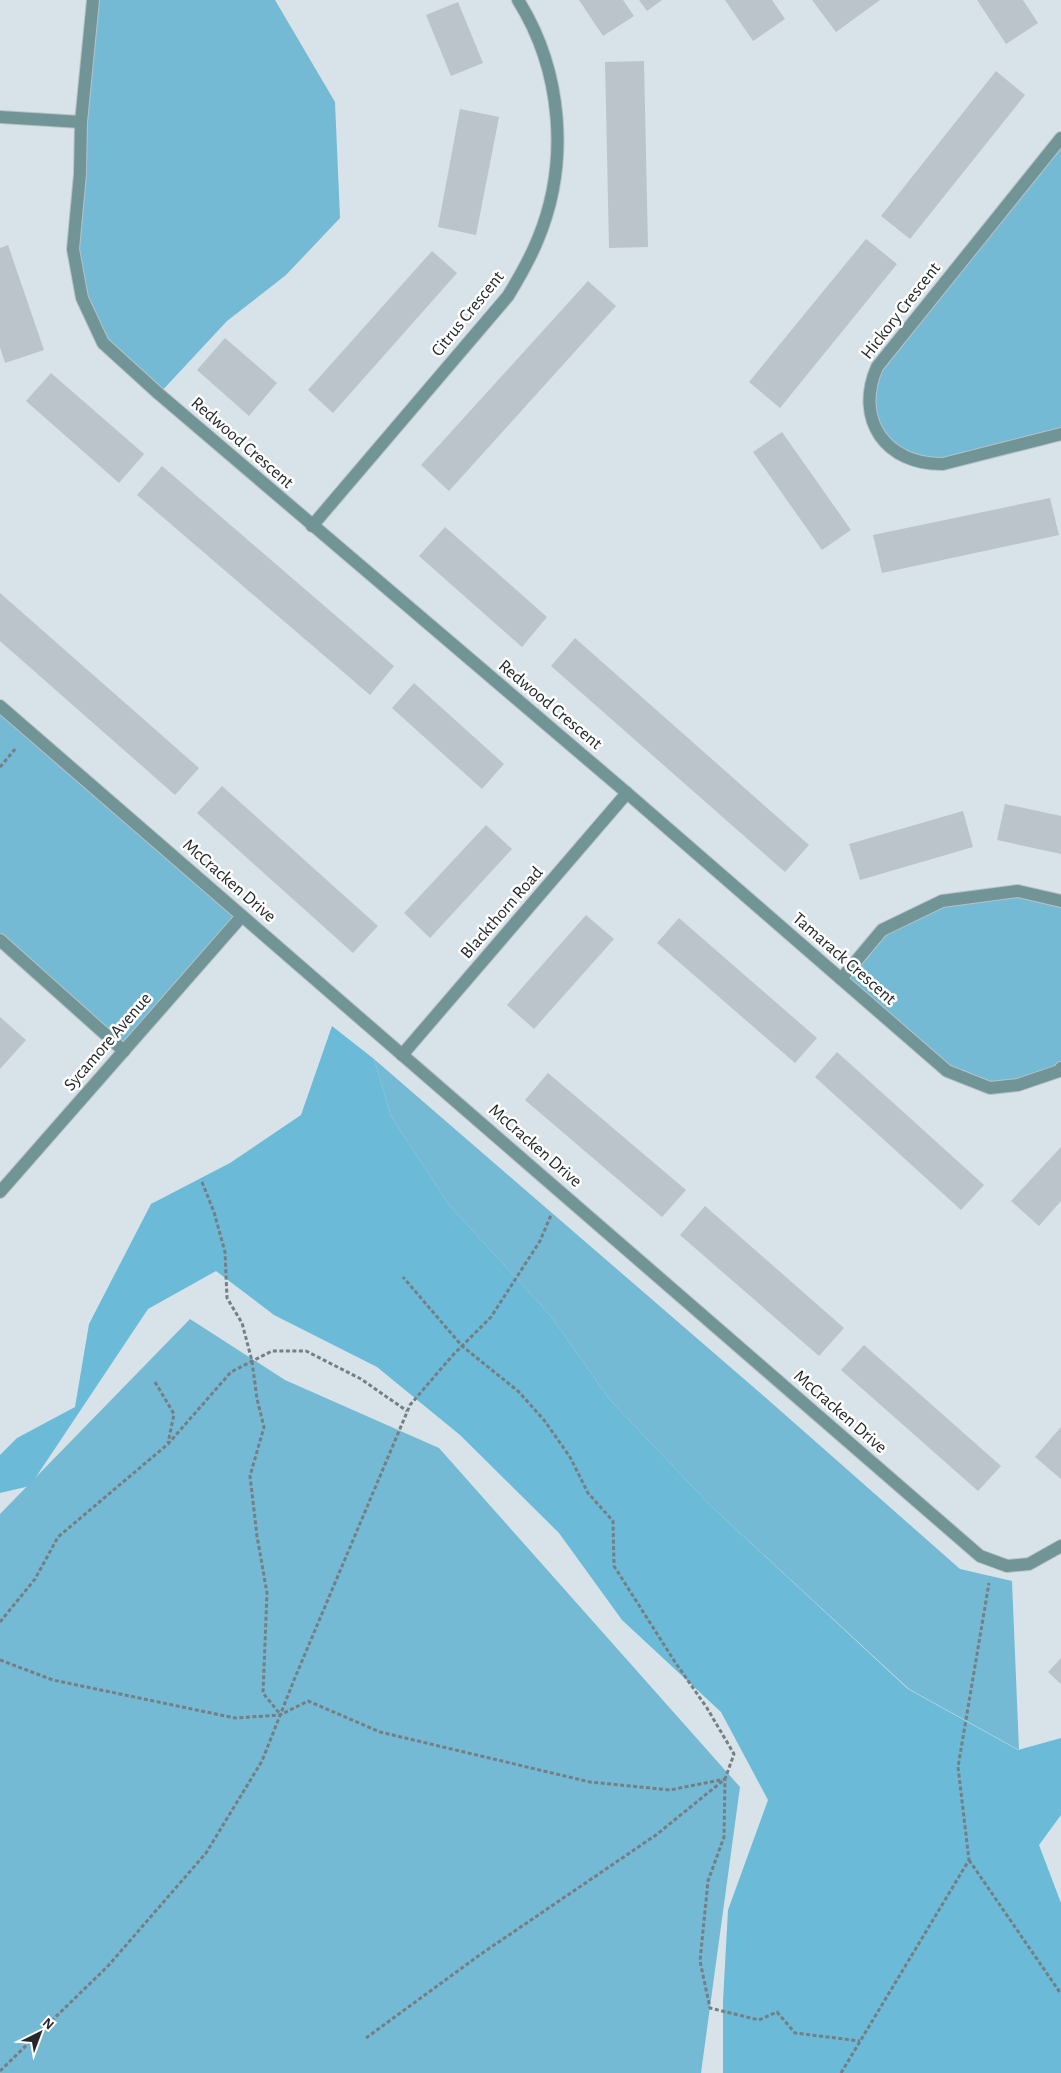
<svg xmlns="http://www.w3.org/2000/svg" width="1061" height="2073" font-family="'Alegreya Sans',sans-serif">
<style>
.green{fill:#74bad5}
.forest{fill:#6bbad8}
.building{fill:#bbc3cb}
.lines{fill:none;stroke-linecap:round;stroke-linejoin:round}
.minor-casing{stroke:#b7c1c7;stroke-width:14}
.path{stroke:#777e82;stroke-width:3;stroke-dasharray:4 2.5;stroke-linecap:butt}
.minor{stroke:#719596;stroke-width:12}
.labels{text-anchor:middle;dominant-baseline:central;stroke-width:5;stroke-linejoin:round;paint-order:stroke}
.street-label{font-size:18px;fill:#24282a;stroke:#fff}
</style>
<rect width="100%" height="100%" fill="#d7e3e9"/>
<g class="green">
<polygon points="93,0 275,0 335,102 340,218 286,275 227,321 159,394 103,343 82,298 73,249"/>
<polygon points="1061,138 1061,434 943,464 912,461 874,425 877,367"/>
<polygon points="0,706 242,916 124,1051 0,940"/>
<polygon points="1018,891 1061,901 1061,1068 990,1088 947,1071 841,979 882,930 942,901"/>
<polygon points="374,1059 774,1405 960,1569 1012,1581 1019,1750 909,1689 712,1507 610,1400 550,1315 449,1205 391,1116"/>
<polygon points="190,1319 285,1380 439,1448 740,1787 701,2073 0,2073 0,1514"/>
</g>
<polygon class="forest" points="332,1026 374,1059 391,1116 449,1205 550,1315 610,1400 712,1507 908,1689 1018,1750 1061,1738 1061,1815 1039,1845 1061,1903 1061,2073 723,2073 723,2001 728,1910 768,1800 721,1712 622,1620 559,1533 460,1435 377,1367 274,1315 216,1271 148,1309 30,1486 0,1493 0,1455 17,1438 75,1407 89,1324 151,1204 230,1163 301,1115"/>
<g class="building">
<polygon points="579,0 623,0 634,16 603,36"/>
<polygon points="639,0 662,0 647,11"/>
<polygon points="725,0 772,0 785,19 753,41"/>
<polygon points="812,0 880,0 836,32"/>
<polygon points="977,0 1023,0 1038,23 1006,44"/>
<polygon points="458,2 483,63 451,76 426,15"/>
<polygon points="644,61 648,247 609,248 605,62"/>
<polygon points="996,71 1025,95 910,239 881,216"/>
<polygon points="460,109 499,117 476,235 438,227"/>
<polygon points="866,239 897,264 780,408 749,382"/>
<polygon points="8,245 44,350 5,363 0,347 0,248"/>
<polygon points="432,251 457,273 333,413 308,390"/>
<polygon points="588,281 616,306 449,491 421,465"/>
<polygon points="225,338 277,383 249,416 197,370"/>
<polygon points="51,373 144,454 119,483 26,401"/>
<polygon points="782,432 851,530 822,550 753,452"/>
<polygon points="162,466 394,666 370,695 137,495"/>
<polygon points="1050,498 1059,535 882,573 873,535"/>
<polygon points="445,527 547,617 522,647 419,556"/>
<polygon points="0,593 199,768 175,795 0,641"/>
<polygon points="575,638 809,845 785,872 551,666"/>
<polygon points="414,683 504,764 482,789 392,708"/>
<polygon points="222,786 378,926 353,953 197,813"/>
<polygon points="1005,804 1061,816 1061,854 997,840"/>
<polygon points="963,811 973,847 860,880 849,844"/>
<polygon points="486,825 512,849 430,938 404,913"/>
<polygon points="586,915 614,939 534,1029 507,1005"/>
<polygon points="679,918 817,1038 795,1063 657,943"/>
<polygon points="0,1017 26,1040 0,1069"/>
<polygon points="837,1052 984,1185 961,1210 815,1077"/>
<polygon points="548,1073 686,1190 662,1217 525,1100"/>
<polygon points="1061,1147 1061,1201 1039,1226 1011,1201"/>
<polygon points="705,1206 844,1328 819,1356 680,1235"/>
<polygon points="864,1345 1001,1466 978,1491 841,1370"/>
<polygon points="1061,1427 1061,1479 1035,1457"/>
<polygon points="1061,1658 1061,1684 1048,1672"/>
</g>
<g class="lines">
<g class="minor-casing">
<g id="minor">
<polyline points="93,0 81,122 80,174 73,249 82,298 103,343 159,394 627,793 947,1071 990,1088 1018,1085 1059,1071 1061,1068"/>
<polyline points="0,117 81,122"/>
<path d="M1061,138L877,367C854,420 886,465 943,464L1061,434"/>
<path d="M312,526L508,296C519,278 530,259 538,239C570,162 562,70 518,0"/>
<polyline points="0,706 980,1556 1007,1566 1029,1564 1061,1546"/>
<polyline points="0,940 124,1051"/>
<polyline points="841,979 882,930 942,901 1018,891 1061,901"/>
<polyline points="402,1055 627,793"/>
<polyline points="0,1192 242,916"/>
</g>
</g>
<g class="path">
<polyline points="0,767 16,748"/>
<polyline points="202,1182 214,1212 225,1252 227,1298 242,1323 252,1361 257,1399 264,1427 250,1476 257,1536 267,1593 263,1693 280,1714"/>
<polyline points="155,1382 174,1414 168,1443"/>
<polyline points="0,1622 35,1579 58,1537 168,1444 231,1372 272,1351 306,1351 361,1379 407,1411"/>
<polyline points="0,1660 53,1680 235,1718 280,1715 308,1701 380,1732 590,1782 670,1790 725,1779 724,1837 708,1881 700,1961 710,2008 759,2020 777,2012 795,2033 860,2041"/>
<polyline points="969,1860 1061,1994"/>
<polyline points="366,2038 481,1954 656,1835 725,1779 734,1754 707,1708 675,1662 614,1566 613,1521 588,1493 570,1457 544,1420 518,1391 462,1346 403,1277"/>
<polyline points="0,2071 108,1966 206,1853 262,1761 294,1680 410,1405 452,1356 491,1317 540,1241 551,1215"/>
<polyline points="841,2073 969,1860 958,1767 989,1583"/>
</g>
<use href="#minor" class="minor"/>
</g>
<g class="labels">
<g class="street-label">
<text transform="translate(901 311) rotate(-52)">Hickory Crescent</text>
<text transform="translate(468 314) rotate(-51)">Citrus Crescent</text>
<text transform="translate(242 443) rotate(41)">Redwood Crescent</text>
<text transform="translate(550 705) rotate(40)">Redwood Crescent</text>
<text transform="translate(229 881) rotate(41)">McCracken Drive</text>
<text transform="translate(502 913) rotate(-49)">Blackthorn Road</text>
<text transform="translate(844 959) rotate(41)">Tamarack Crescent</text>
<text transform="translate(108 1042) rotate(-49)">Sycamore Avenue</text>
<text transform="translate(535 1146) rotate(41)">McCracken Drive</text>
<text transform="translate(840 1412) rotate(41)">McCracken Drive</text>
</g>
</g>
<g transform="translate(40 2033) rotate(42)" stroke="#ffffff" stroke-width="4" paint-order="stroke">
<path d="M0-4L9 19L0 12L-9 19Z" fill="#24282a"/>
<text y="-8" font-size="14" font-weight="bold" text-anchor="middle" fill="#24282a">N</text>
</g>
</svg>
